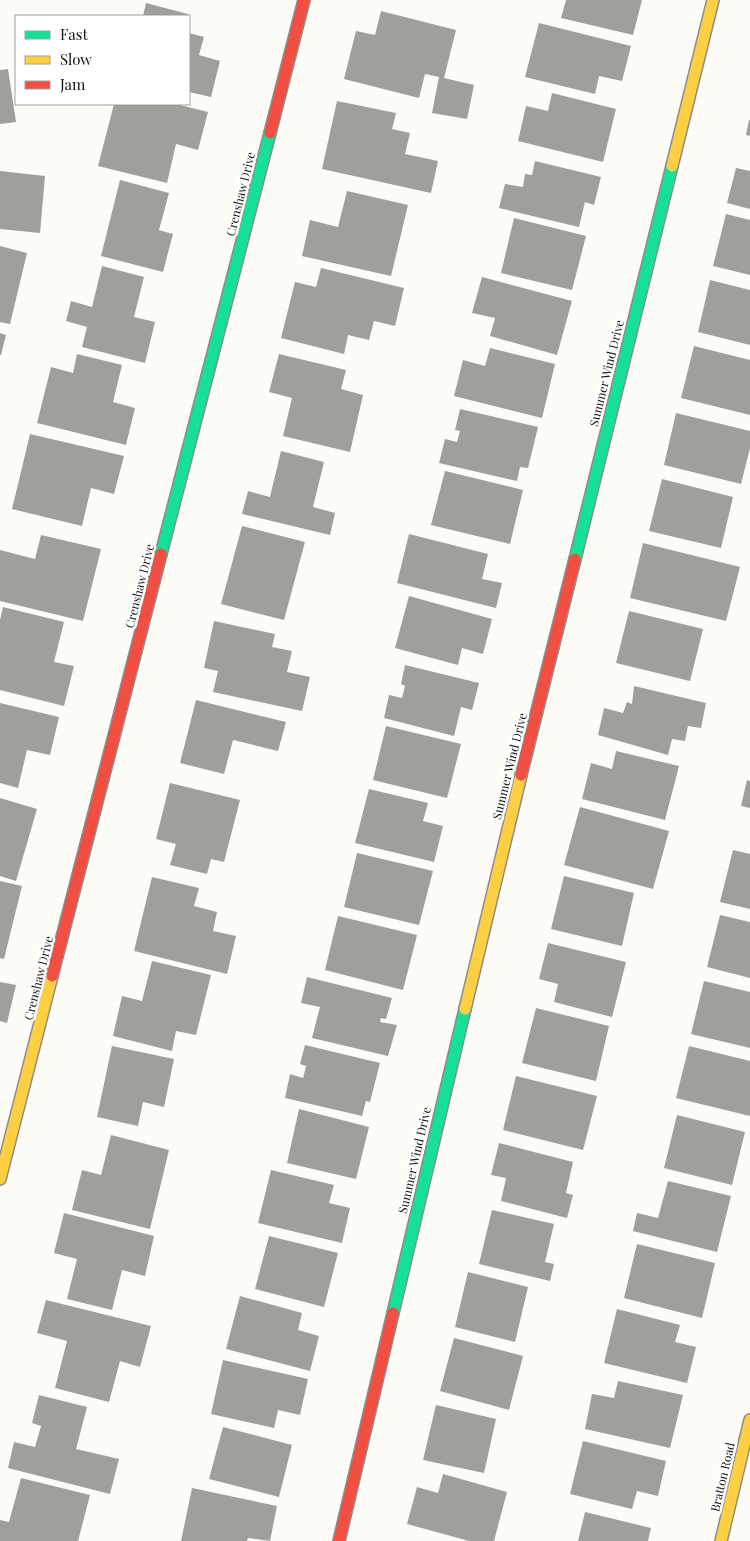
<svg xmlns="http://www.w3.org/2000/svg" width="750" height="1541" font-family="'Playfair Display',serif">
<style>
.building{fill:#a19f9c}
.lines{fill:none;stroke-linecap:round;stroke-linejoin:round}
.fast-casing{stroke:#8e8d8b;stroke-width:14}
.slow-casing{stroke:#8e8d8b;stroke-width:14}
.jam-casing{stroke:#8e8d8b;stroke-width:14}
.fast{stroke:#16e098;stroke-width:11}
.slow{stroke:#ffcf43;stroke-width:11}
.jam{stroke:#f24e42;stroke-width:11}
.labels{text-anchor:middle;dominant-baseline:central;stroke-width:5;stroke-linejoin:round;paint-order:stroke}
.street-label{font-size:12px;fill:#111;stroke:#fff}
</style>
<rect width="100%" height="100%" fill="#fdfcf7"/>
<g class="building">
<polygon points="566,0 642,0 633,35 561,18"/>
<polygon points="146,3 188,14 187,16 143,16"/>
<polygon points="381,11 456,30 444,78 474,85 467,119 432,113 439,77 425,74 419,98 344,79 356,31 375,35"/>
<polygon points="539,23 631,46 622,81 599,76 595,94 525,77"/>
<polygon points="189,33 204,37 199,55 220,61 211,97 189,92"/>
<polygon points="8,69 16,122 0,124 0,70"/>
<polygon points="552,93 616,109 603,162 518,141 526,106 548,111"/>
<polygon points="337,101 396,113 392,129 410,133 405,154 438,161 431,193 322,169"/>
<polygon points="114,104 176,104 208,112 198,150 176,144 167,183 98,166"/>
<polygon points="749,120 750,120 750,136 746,135"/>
<polygon points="535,161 601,177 594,205 585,202 579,227 499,208 505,184 523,187 525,174 532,175"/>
<polygon points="736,168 750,171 750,209 727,203"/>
<polygon points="0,171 45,176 40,233 0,229"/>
<polygon points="120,180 169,193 159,230 173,234 163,272 101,256"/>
<polygon points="347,191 408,205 391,276 302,256 310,220 338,227"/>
<polygon points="726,214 750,220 750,275 713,266"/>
<polygon points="514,218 586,236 572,290 501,273"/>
<polygon points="0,246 27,253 10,324 0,322"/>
<polygon points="102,266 144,277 134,317 155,322 145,363 82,347 87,327 66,321 71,301 92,307"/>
<polygon points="321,268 404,288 395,326 374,321 369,340 348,335 344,354 281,338 295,282 316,287"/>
<polygon points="482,277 572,301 557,355 490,336 495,318 472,313"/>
<polygon points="710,280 750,290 750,345 698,332"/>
<polygon points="0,333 6,335 1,355 0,355"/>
<polygon points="694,346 750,360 750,415 681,398"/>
<polygon points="490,348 555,364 542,418 454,396 463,360 485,366"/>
<polygon points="77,354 122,365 113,402 135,408 126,445 37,423 51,367 73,373"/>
<polygon points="279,354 346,370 341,389 363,395 350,452 283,436 292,398 269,392"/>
<polygon points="460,409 538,427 528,468 520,467 517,481 439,463 445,439 457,442 460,431 455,430"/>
<polygon points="676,413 750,431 750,448 741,484 664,465"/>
<polygon points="30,434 124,456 114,494 91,488 82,526 12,509"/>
<polygon points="281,451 324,462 313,507 335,513 330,535 242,514 248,491 270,497"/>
<polygon points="445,471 523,490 510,544 431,525"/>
<polygon points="662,479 733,497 721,548 649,531"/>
<polygon points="242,526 305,542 284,620 221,604"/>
<polygon points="409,534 488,554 482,579 502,583 496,608 397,583"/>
<polygon points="41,535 101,549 83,621 0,601 0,550 35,559"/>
<polygon points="643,543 740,567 726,621 630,598"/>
<polygon points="409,596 492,619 483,654 462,648 458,665 395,648"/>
<polygon points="3,607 64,622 54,662 74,666 64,706 0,690 0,620"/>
<polygon points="629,611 703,629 690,681 616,663"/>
<polygon points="214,621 275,634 272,647 292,651 287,672 310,677 302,711 213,692 218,671 204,668"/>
<polygon points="405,665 479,683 472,710 461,707 454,736 384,718 389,695 402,698 405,686 401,684"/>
<polygon points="634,686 706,703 701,728 688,726 685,741 672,739 668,755 598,735 604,708 623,713 627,702 632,704"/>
<polygon points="196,700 286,722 278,751 233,740 224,774 180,763"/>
<polygon points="0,703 59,717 50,755 27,750 18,788 0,783"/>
<polygon points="386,726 461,744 447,798 373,780"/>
<polygon points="616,751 679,766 665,820 582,799 591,763 612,769"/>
<polygon points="747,780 750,781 750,808 741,806"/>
<polygon points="170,783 240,800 224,862 211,859 207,874 170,865 176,844 156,839"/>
<polygon points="369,789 428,803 423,821 443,826 434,862 355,843"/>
<polygon points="0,798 37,809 16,881 0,876"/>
<polygon points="580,807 669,831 653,889 564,865"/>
<polygon points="733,850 750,854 750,909 720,902"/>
<polygon points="357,853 433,871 419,925 344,907"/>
<polygon points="564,876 634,893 622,946 551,929"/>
<polygon points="152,877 199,888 194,906 217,912 213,931 236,936 227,974 134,951"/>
<polygon points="0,881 22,886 4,959 0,958"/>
<polygon points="720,915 750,922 750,978 707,967"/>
<polygon points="338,916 417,935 403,990 325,970"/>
<polygon points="548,943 626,962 612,1017 554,1002 558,984 539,979"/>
<polygon points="152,961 211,975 196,1035 176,1031 172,1051 113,1036 122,996 142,1001"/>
<polygon points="307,977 392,998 386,1019 381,1018 380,1022 397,1025 388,1056 312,1038 320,1007 301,1003"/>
<polygon points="704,981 750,992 750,1048 691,1034"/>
<polygon points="0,982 16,985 7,1023 0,1021"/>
<polygon points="536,1008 609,1026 596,1081 522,1063"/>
<polygon points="305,1045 380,1063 370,1102 366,1101 362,1116 285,1098 290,1074 303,1078 306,1066 300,1064"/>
<polygon points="112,1046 174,1059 164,1107 143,1102 138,1126 97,1117"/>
<polygon points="689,1046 750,1061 750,1116 676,1098"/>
<polygon points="516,1076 597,1096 583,1150 503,1130"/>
<polygon points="299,1109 369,1127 356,1179 287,1163"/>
<polygon points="677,1115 745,1132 732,1185 664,1168"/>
<polygon points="111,1135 169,1150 150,1229 72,1210 82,1170 101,1175"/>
<polygon points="499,1143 573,1162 566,1193 573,1195 567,1218 501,1201 506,1178 491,1175"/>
<polygon points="271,1170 334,1185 329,1203 350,1208 342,1243 258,1223"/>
<polygon points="668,1181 731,1196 717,1252 633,1231 637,1213 658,1218"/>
<polygon points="492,1210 554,1224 545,1262 554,1264 550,1281 479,1264"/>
<polygon points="64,1213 154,1236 145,1276 122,1270 112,1310 67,1299 77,1259 54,1253"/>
<polygon points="269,1236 338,1253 324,1307 255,1289"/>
<polygon points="637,1244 715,1263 702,1318 624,1298"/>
<polygon points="468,1272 528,1287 515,1342 455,1327"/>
<polygon points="240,1296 302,1313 298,1330 319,1336 310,1371 226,1349"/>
<polygon points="46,1300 151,1326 140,1367 120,1361 109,1402 55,1388 67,1341 37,1333"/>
<polygon points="617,1309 680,1325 675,1342 696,1347 687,1383 604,1363"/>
<polygon points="454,1338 523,1356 509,1410 440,1391"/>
<polygon points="223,1360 308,1379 300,1415 278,1410 274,1428 211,1414"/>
<polygon points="618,1381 683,1395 670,1448 585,1429 592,1394 614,1398"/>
<polygon points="39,1395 87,1407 76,1449 119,1459 110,1494 8,1468 14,1442 35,1447 41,1426 32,1423"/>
<polygon points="436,1405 496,1419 484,1473 423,1460"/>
<polygon points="223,1427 292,1445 279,1497 209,1479"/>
<polygon points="583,1441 666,1461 658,1496 637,1491 632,1509 570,1494"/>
<polygon points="443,1474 507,1492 494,1541 469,1541 407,1524 417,1487 438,1493"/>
<polygon points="21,1478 90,1495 78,1541 0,1541 0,1520 9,1522"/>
<polygon points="192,1488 277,1506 270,1541 248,1538 247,1541 181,1541"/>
<polygon points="585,1512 651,1528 648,1541 578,1541"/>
</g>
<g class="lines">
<g class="fast-casing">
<g id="fast">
<polyline points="161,554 270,133"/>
<polyline points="575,559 672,166"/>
<polyline points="393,1313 465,1009"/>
</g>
</g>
<g class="slow-casing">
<g id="slow">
<polyline points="672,166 713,0"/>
<polyline points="465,1009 521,775"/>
<polyline points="0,1179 52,976"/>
<polyline points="721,1541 750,1420"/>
</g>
</g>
<g class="jam-casing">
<g id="jam">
<polyline points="270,133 304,0"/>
<polyline points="521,775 575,559"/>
<polyline points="52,976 161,554"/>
<polyline points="339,1541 393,1313"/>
</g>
</g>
<use href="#fast" class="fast"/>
<use href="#slow" class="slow"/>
<use href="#jam" class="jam"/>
</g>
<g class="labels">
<g class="street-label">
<text transform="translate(240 194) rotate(-76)">Crenshaw Drive</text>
<text transform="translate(606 373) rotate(-76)">Summer Wind Drive</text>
<text transform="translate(139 586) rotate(-76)">Crenshaw Drive</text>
<text transform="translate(509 766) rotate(-76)">Summer Wind Drive</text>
<text transform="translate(38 978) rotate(-76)">Crenshaw Drive</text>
<text transform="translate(414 1160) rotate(-77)">Summer Wind Drive</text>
<text transform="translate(722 1477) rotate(-77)">Bratton Road</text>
</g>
</g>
<rect x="15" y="15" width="175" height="90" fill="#ffffff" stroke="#a0a0a0"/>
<rect x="25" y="31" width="25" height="8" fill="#16e098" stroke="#a0a0a0"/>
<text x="60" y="40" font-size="15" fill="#111111">Fast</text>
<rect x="25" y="56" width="25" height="8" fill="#ffcf43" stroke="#a0a0a0"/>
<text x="60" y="65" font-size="15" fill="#111111">Slow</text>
<rect x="25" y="81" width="25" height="8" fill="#f24e42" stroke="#a0a0a0"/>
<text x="60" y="90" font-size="15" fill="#111111">Jam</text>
</svg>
